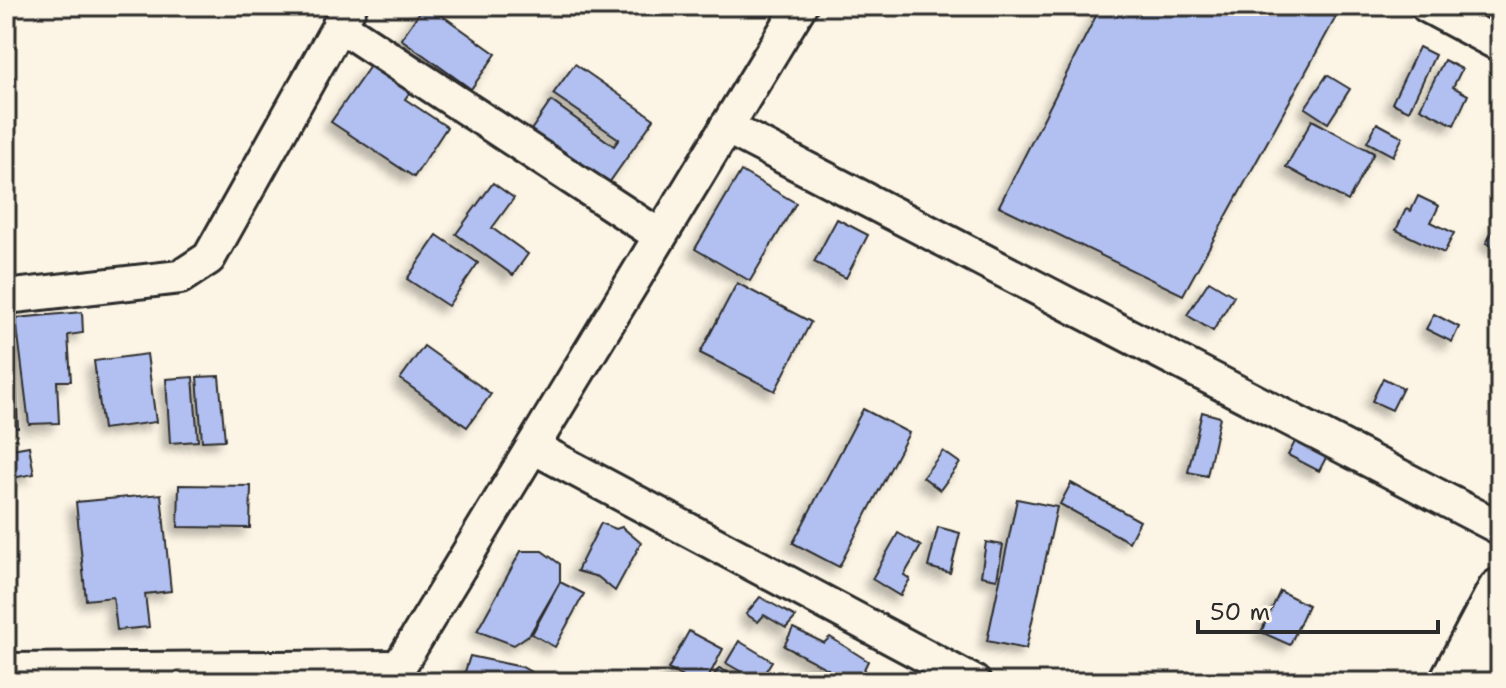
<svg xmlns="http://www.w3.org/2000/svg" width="1506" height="688" font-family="'Shantell Sans',sans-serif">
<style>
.building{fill:#b1c0f0;stroke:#2b2b2b;stroke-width:2;filter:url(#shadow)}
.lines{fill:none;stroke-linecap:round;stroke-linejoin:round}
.minor-casing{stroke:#2b2b2b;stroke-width:38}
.secondary-casing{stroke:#2b2b2b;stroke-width:50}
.minor{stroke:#fcf5e5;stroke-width:32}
.secondary{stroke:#fcf5e5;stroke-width:44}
</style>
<defs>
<filter id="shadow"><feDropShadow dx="-7" dy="7" stdDeviation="4" flood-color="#0004"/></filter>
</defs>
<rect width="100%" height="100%" fill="#fcf5e5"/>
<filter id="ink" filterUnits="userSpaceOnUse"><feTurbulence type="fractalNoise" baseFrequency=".0125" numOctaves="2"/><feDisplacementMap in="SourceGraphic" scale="16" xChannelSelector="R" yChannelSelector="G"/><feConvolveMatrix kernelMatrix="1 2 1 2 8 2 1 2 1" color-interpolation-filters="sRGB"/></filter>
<g filter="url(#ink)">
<g class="building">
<polygon points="424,6 429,6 496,54 471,89 401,39"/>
<polygon points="1101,6 1315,6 1336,17 1183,295 999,206"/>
<polygon points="1419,47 1435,55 1409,111 1392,103"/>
<polygon points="1444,60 1462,69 1453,87 1468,95 1454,125 1420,108"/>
<polygon points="575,64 654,119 604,190 527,136 551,101 614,146 619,139 553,94"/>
<polygon points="370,66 410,92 405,99 447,127 414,177 331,122"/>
<polygon points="1327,75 1350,89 1328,123 1305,108"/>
<polygon points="1312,120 1374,153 1348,201 1286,167"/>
<polygon points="1377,123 1403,137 1393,156 1367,142"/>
<polygon points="741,171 796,203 750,281 695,249"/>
<polygon points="493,183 514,198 492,228 528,254 513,275 456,234"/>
<polygon points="1418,196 1439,206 1431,222 1454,233 1444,253 1396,230 1406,209 1411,211"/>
<polygon points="837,219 868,235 846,278 814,262"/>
<polygon points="1498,223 1500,224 1500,243 1497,249 1486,243"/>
<polygon points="437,235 478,263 448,306 407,279"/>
<polygon points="1209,281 1234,296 1213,331 1187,315"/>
<polygon points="737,283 811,322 775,391 700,353"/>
<polygon points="82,312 83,333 68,335 71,381 57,381 59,423 29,424 16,318"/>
<polygon points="1434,314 1459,327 1452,342 1426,329"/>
<polygon points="424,346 491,394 467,427 400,379"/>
<polygon points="147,354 156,422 103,429 94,361"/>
<polygon points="219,376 225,440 202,441 197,377"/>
<polygon points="193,377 198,441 170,443 166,379"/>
<polygon points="1383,378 1403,388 1392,410 1372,401"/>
<polygon points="6,384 16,384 18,428 6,428"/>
<polygon points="863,409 909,433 839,567 793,543"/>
<polygon points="1202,412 1220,417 1207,476 1188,472"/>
<polygon points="1297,438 1328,454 1319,471 1288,455"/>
<polygon points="29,446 34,474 6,479 6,450"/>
<polygon points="943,451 960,463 940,490 923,477"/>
<polygon points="1071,483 1140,521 1129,542 1060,504"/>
<polygon points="179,485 251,486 250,528 178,527"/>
<polygon points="161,494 171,591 145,594 149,627 117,630 113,597 86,600 76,502"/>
<polygon points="1017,499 1057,507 1026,649 987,641"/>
<polygon points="601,523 616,529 622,527 641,543 615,591 598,577 577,571"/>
<polygon points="938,527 960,533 950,573 928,567"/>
<polygon points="898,533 921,546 904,575 910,579 900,596 872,579"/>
<polygon points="986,542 1003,545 997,579 981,576"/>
<polygon points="521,551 542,551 560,564 560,582 530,634 514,645 477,631"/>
<polygon points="560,582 584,594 555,647 532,634"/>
<polygon points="1280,591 1308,605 1290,645 1261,632"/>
<polygon points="760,597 796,617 786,628 764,615 758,622 746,614"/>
<polygon points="793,628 824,643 830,637 868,661 858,682 844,682 828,669 784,646"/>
<polygon points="689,631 723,649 706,682 692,682 668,669"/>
<polygon points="739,641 772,661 759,682 726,663"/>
<polygon points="470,656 522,667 538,676 535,682 473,682 463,678"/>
<polygon points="719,668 746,682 710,682"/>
</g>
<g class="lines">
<g class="minor-casing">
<g id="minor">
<polyline points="1427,6 1500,45"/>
<polyline points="339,25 660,236"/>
<polyline points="726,127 1500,528"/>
<polyline points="6,297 180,277 209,258 350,6"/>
<polyline points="533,447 974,682"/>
<polyline points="6,670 399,667"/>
<polyline points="397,682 399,667 800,6"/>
</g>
</g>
<g class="secondary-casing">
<g id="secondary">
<polyline points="1452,682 1500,591"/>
<polyline points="1491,682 1500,667"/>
</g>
</g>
<use href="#minor" class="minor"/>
<use href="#secondary" class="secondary"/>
</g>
</g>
<rect width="1506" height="688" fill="none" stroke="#fcf5e5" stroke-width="32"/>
<rect x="16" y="16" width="1474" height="656" fill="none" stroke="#2b2b2b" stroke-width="3" filter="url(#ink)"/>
<path d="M1198 620v12h240v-12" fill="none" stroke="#2b2b2b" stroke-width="4"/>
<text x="1210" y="620" font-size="24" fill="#2b2b2b" stroke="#fcf5e5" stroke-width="6" paint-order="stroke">50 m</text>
</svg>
